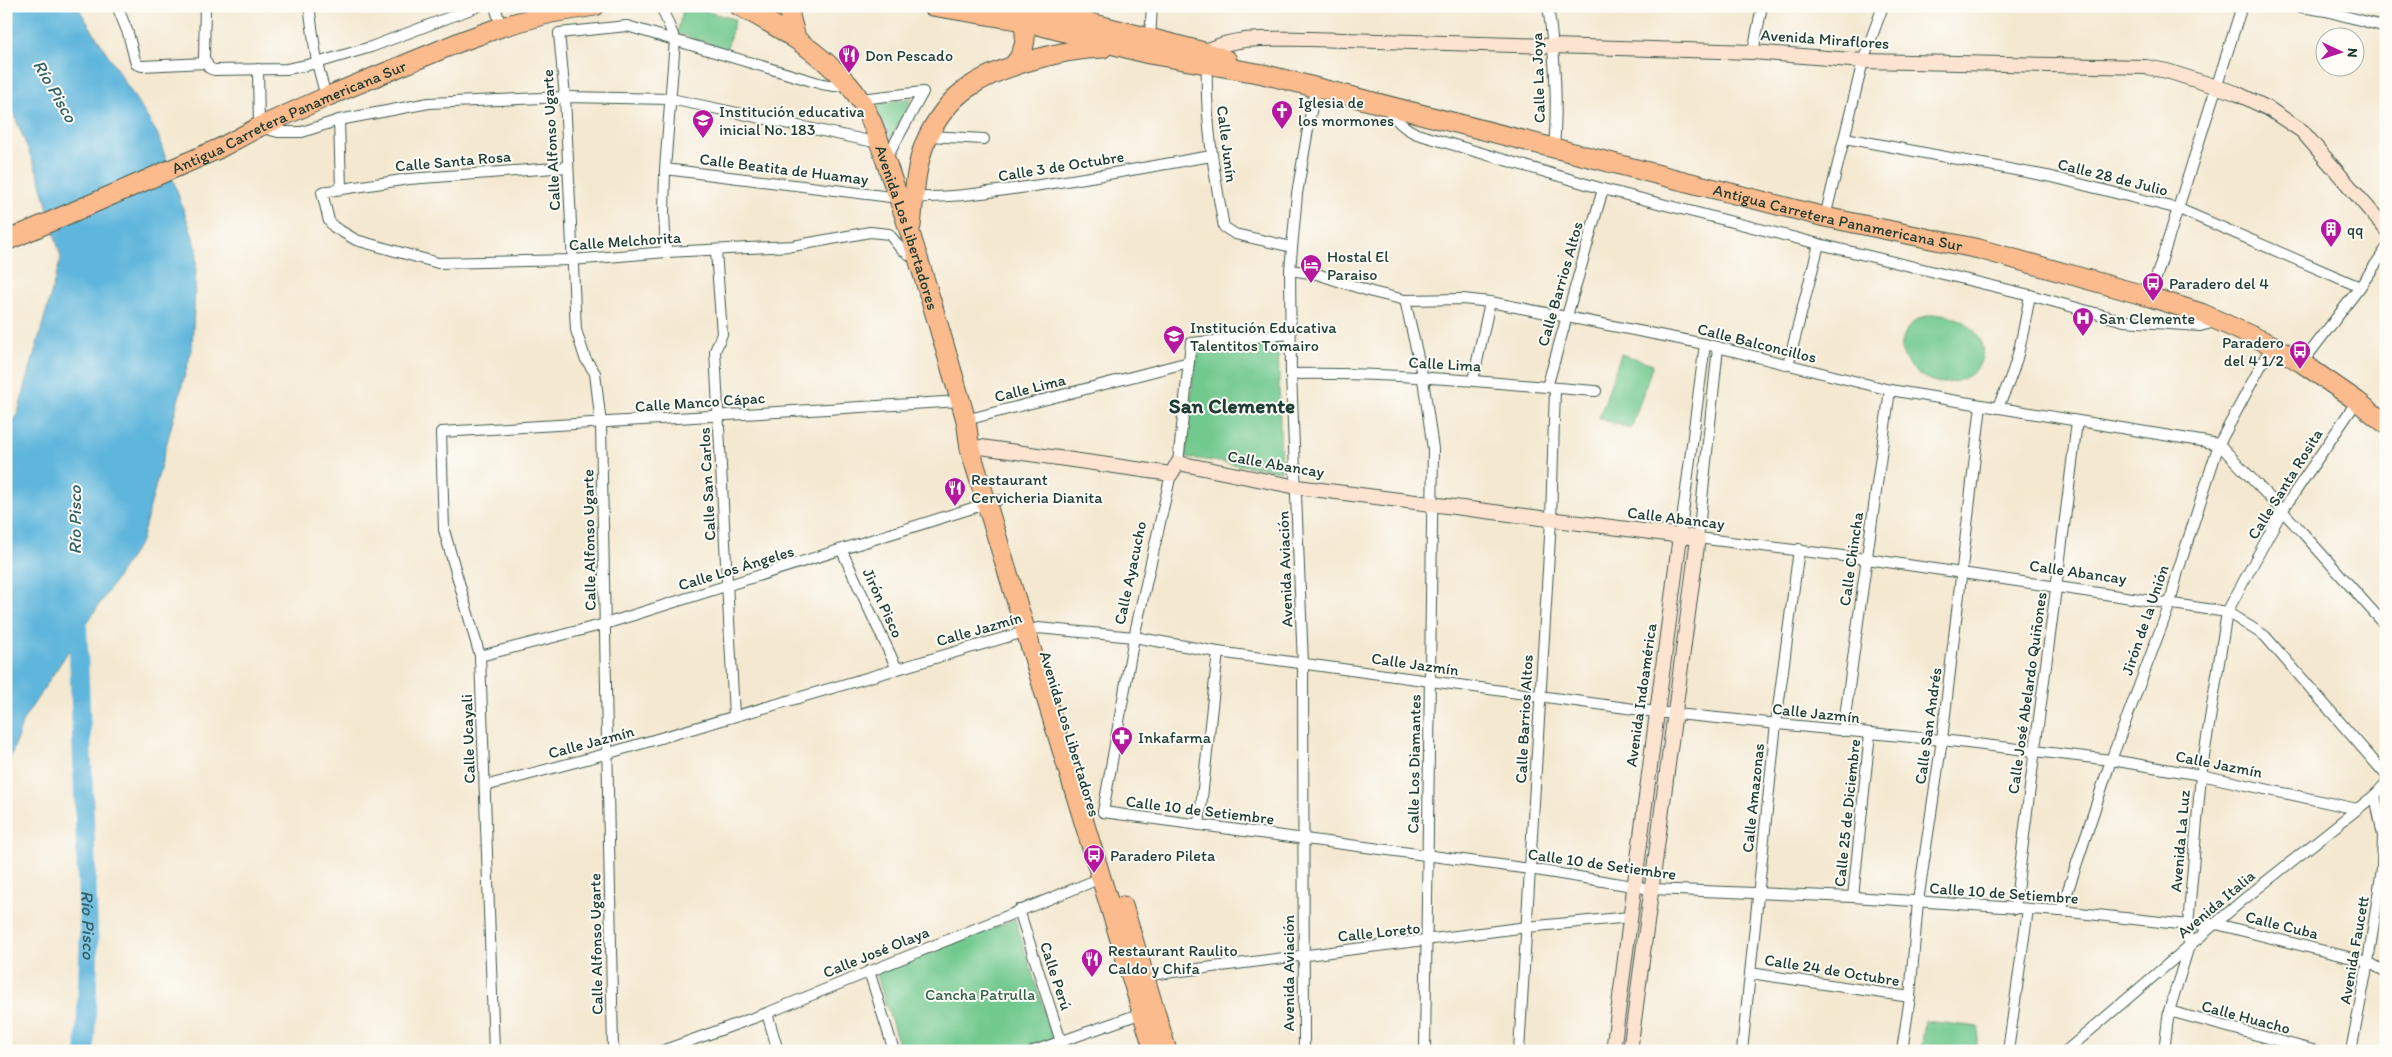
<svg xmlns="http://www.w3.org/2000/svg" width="2392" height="1057" font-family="Itim,sans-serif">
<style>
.green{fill:#72c98e;stroke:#488361}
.water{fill:#5fb6dc;stroke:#3f7a88}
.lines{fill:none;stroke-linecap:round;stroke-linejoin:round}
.river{stroke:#5fb6dc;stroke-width:19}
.street-casing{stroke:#3f574b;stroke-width:12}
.secondary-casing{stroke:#3f574b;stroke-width:16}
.highway-casing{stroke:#3f574b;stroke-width:21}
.street{stroke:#fff;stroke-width:10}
.secondary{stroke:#fde4d1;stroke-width:14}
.highway{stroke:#fbbb8c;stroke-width:19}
.labels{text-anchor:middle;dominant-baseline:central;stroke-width:4;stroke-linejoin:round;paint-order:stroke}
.street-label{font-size:16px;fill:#1f3d34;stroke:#fdfcf7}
.poi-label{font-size:16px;fill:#1f3d34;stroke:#fdfcf7;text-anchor:start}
.park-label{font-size:16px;fill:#34604a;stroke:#fdfcf7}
.water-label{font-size:18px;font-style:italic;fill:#326166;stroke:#fdfcf7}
.district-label{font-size:21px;font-weight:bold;fill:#1f3d34;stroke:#fdfcf7}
</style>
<rect width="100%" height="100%" fill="#fdfcf7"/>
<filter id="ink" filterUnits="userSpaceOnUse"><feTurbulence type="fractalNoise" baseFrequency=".02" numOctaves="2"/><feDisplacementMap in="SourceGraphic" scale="10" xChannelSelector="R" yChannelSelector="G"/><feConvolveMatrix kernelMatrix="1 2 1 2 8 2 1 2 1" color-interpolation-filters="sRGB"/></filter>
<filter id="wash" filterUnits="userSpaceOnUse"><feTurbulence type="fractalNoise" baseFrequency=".0096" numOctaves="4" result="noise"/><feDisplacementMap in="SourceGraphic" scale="20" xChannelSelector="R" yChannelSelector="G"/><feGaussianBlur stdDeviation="1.12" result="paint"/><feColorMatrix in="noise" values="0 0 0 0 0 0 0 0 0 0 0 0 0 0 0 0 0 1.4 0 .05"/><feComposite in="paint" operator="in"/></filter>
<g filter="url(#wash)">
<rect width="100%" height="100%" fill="#f4e8d0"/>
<g class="green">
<polygon points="684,6 735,19 727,49 677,33"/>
<polygon points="912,98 891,138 873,105"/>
<path d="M1941,314C1965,317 1994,339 1978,367C1974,373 1966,378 1960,380C1935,390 1909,373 1901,350C1903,325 1917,315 1941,314Z"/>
<polygon points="1278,339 1281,471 1185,457 1196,348"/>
<polygon points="1621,354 1653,364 1631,429 1599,418"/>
<polygon points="1015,919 1053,1038 1019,1051 901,1051 876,974"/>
<polygon points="1925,1021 1979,1027 1976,1051 1921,1051"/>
</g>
<polygon class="water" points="6,6 77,6 157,133 197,249 192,348 141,541 23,720 6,772 6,434 18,413 61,258 40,179 6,95"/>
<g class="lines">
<path class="river" id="s1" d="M77,611L89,944L85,1051"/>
</g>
</g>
<g filter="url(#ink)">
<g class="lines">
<g class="street-casing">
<g id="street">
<polyline points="117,6 128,33 136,64 142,66 206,63"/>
<polyline points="205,6 204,58 209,68 214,70 287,69 317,63 371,47 479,6"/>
<polyline points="309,6 317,63 326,97"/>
<polyline points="495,6 501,27"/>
<polyline points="661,6 675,40 665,169 664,214 666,252"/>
<path d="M1548,6C1555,54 1558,101 1554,148"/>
<polyline points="2295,6 2326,11 2386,27"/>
<polyline points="1150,38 1152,6"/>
<polyline points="1753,52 1762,6"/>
<path d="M1207,65C1205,120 1214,173 1224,227L1235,234L1292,247"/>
<polyline points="258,69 259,127 278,132 302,132 339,120 429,103 565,97 671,99 879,143"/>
<polyline points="860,99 923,92 886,159"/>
<path d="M1386,107C1395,119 1403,128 1417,134L1603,189L1819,244L2030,295L2124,321L2200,326L2216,322"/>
<polyline points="339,120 341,188"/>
<polyline points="929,136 984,139"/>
<polyline points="1845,138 2052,177 2179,209 2360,287"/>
<polyline points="567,167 409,179 322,192 329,221 334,227 356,240 438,263 572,260 666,252 793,246 870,232 889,234 901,249 919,261"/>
<polyline points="665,169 899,198"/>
<path d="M914,197C945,198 975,194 1005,190C1074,181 1142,168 1211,156"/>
<polyline points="1825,217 1863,61 1883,6"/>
<polyline points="716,251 722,334 715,351 734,716"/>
<polyline points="1290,270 1317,274 1372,292 1405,300 1463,299 1490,302 1705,344 1890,390 2219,444 2302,532 2386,626"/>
<polyline points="2150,297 2242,6"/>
<polyline points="1405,300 1423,379 1433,449 1425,1051"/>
<polyline points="1718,347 1698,538 1867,559 2227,612 2265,636 2386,775"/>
<polyline points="2302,363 2360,287 2386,249"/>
<polyline points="1788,365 1819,244"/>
<path d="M1291,374C1393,372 1495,383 1596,391"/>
<polyline points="1473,380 1490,302"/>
<polyline points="1547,387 1603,189"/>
<path d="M1997,408C2018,368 2022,338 2030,295"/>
<polyline points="966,420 1189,362"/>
<polyline points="1178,463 1191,343 1290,334"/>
<polyline points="1680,536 1705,344"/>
<polyline points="842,551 897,669"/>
<polyline points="480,656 605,624 998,500"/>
<polyline points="1843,731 1890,390"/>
<polyline points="485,786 609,753 1038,628 1134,637 1218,652 1656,712 1942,740 2111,760 2201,775 2357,809"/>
<polyline points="1103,812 1530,869 1651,889 1853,897 2061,911 2188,925 2216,924 2368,962 2386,972"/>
<polyline points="1103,812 1134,637 1171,474"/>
<polyline points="1199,825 1218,652"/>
<polyline points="1853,897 1870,733"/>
<path d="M2015,909C2034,746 2058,584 2077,421"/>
<polyline points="1019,910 1064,1051"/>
<polyline points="2061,911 2111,760 2170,604 2178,571 2219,444 2272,345"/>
<polyline points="869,971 894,1051"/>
<polyline points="1750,973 1910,997"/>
<polyline points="1142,976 1527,927 1630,917"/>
<polyline points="2169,1011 2316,1051"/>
<polyline points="767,1013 778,1051"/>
<polyline points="494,1051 480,656 444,530 441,432 961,401"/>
<polyline points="613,1051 601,424 595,373 585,358 576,330 565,97 559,33 627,26 822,84 834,86 849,84"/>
<polyline points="662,1051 767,1013 1101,878"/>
<polyline points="1034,1051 1142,1013"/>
<polyline points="1304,1051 1303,664 1291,374 1290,270 1297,194 1315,88"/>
<polyline points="1519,1051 1551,520 1555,388"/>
<polyline points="1742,1051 1776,723 1799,549"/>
<polyline points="1902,1051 1910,997 1918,901 1942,740 1981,405"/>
<polyline points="2008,1051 2028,909"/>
<polyline points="2066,1051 2243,900 2375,795 2386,783"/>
<polyline points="2164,1051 2169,1011 2189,946 2188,925 2201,775 2227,612 2282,511 2357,401"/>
<polyline points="2351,1051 2368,962 2382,869 2383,836 2375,795"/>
</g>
</g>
<g class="secondary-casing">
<g id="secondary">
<path d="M1204,52C1235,35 1276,39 1310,39L1753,52L1863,61L2146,67L2167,71L2236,93L2269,109L2302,131L2386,229"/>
<polyline points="981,447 1171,474 1178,463 1297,487 1698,538 1630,1051"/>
<polyline points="1613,1051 1680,536"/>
</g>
</g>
<g class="highway-casing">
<g id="highway">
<path id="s2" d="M739,6C779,27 819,51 849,85C873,112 882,152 894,185C921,262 943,341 966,420L970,449L1154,1051"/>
<polyline points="791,6 790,16 796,38"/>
<path id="s3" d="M932,6L1023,21L1149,54L1263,74L1825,217L1979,249L2150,297L2201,313L2272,345L2302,363L2357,401L2386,424"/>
<polyline points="1024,6 1204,52 1227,60"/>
<path d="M1013,66C1027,50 1029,31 1018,13"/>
<path d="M911,226C914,199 915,168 925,143C934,122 950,99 969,87C1001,65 1065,49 1103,48"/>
<path id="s4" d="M6,241L218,149L259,127L326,97L462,41L501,27L551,13L595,6"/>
<polyline points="1123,906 1167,1051"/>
</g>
</g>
<use href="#street" class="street"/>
<use href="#secondary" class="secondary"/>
<use href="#highway" class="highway"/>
</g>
</g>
<defs>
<g id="restaurant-pin" transform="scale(1.125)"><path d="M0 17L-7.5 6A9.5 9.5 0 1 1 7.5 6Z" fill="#b5179e" stroke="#fdfcf7"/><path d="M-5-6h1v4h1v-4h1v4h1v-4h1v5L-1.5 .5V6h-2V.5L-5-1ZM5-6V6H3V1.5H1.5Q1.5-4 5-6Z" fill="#fff"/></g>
<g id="church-pin" transform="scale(1.125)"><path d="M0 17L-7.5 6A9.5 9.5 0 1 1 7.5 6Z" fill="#b5179e" stroke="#fdfcf7"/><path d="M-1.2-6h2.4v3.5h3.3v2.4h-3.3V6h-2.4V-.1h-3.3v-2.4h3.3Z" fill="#fff"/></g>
<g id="school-pin" transform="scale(1.125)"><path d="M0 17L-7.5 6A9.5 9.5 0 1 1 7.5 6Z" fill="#b5179e" stroke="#fdfcf7"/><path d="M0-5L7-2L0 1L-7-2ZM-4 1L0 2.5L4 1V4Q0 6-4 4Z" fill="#fff"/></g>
<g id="building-pin" transform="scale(1.125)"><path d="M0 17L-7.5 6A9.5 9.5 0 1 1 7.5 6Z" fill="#b5179e" stroke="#fdfcf7"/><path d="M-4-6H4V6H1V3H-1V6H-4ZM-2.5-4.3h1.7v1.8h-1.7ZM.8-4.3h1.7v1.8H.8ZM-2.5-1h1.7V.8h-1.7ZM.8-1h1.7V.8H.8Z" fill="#fff"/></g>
<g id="hotel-pin" transform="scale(1.125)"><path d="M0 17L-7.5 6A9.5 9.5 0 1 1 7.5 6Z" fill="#b5179e" stroke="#fdfcf7"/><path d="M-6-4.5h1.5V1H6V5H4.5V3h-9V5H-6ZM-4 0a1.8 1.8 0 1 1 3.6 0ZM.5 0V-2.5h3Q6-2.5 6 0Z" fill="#fff"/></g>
<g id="bus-pin" transform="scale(1.125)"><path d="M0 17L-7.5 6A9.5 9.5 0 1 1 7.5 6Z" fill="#b5179e" stroke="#fdfcf7"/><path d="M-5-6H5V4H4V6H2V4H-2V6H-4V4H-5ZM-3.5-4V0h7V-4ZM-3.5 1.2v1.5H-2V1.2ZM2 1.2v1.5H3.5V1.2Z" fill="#fff"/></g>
<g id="hospital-pin" transform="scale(1.125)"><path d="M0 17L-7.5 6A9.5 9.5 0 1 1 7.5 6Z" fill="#b5179e" stroke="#fdfcf7"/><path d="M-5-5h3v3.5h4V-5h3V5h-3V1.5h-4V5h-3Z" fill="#fff"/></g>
<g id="pharmacy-pin" transform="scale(1.125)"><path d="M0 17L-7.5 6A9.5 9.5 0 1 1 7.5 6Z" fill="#b5179e" stroke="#fdfcf7"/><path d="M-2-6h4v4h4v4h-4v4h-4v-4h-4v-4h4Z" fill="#fff"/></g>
</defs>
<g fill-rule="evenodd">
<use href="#restaurant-pin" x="849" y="55"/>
<use href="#church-pin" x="1282" y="111"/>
<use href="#school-pin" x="703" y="120"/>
<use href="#building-pin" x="2331" y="229"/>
<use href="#hotel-pin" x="1311" y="265"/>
<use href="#bus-pin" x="2153" y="283"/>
<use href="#hospital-pin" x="2083" y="318"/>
<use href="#school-pin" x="1174" y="336"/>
<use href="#bus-pin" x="2300" y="351"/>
<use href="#restaurant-pin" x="955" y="488"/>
<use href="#pharmacy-pin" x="1122" y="737"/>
<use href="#bus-pin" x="1094" y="855"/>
<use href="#restaurant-pin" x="1092" y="959"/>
</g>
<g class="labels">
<g class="street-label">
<text transform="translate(1825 39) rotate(4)">Avenida Miraflores</text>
<text transform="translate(1538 78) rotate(-92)">Calle La Joya</text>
<text stroke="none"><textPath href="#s4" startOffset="309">Antigua Carretera Panamericana Sur</textPath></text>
<text transform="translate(551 140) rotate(-93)">Calle Alfonso Ugarte</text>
<text transform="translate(1227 144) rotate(83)">Calle Junín</text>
<text transform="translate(453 161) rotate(-5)">Calle Santa Rosa</text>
<text transform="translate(1061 166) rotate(-9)">Calle 3 de Octubre</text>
<text transform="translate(784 169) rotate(7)">Calle Beatita de Huamay</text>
<text transform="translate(2113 177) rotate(14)">Calle 28 de Julio</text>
<text stroke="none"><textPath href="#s3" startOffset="931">Antigua Carretera Panamericana Sur</textPath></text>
<text stroke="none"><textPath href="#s2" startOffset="291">Avenida Los Libertadores</textPath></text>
<text transform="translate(625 241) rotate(-4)">Calle Melchorita</text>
<text transform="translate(1560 284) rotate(-74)">Calle Barrios Altos</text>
<text transform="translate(1757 343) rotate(14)">Calle Balconcillos</text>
<text transform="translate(1445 364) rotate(3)">Calle Lima</text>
<text transform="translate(1030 388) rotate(-14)">Calle Lima</text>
<text transform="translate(700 402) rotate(-4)">Calle Manco Cápac</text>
<text transform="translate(1276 464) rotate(10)">Calle Abancay</text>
<text transform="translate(707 484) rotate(-93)">Calle San Carlos</text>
<text transform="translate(2285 484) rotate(-58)">Calle Santa Rosita</text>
<text transform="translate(1676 518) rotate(7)">Calle Abancay</text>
<text transform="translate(589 540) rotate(-91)">Calle Alfonso Ugarte</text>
<text transform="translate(1851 559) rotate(-82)">Calle Chincha</text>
<text transform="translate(736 568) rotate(-17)">Calle Los Ángeles</text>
<text transform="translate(1285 569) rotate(-92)">Avenida Aviación</text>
<text transform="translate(2078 572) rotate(8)">Calle Abancay</text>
<text transform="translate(1130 573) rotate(-78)">Calle Ayacucho</text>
<text transform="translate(883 603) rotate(65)">Jirón Pisco</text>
<text transform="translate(2145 620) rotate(-71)">Jirón de la Unión</text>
<text transform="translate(979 629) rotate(-16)">Calle Jazmín</text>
<text transform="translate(1415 664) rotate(8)">Calle Jazmín</text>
<text transform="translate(2027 693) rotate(-82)">Calle José Abelardo Quiñones</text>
<text transform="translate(1641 695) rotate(-82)">Avenida Indoamérica</text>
<text transform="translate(1816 713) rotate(6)">Calle Jazmín</text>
<text transform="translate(1524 719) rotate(-87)">Calle Barrios Altos</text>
<text transform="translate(1928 726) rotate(-82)">Calle San Andrés</text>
<text transform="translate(1070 734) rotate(73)">Avenida Los Libertadores</text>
<text transform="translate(468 739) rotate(-92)">Calle Ucayali</text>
<text transform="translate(591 742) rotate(-15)">Calle Jazmín</text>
<text transform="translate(1414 764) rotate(-89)">Calle Los Diamantes</text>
<text transform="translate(2219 764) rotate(11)">Calle Jazmín</text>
<text transform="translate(1753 798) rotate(-84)">Calle Amazonas</text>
<text transform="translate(1200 810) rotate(7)">Calle 10 de Setiembre</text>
<text transform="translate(1847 813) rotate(-84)">Calle 25 de Diciembre</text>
<text transform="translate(2180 841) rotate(-85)">Avenida La Luz</text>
<text transform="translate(1602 864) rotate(8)">Calle 10 de Setiembre</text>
<text transform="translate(2004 893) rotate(4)">Calle 10 de Setiembre</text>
<text transform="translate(2216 904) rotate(-40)">Avenida Italia</text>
<text transform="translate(2282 925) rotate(14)">Calle Cuba</text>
<text transform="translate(1379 932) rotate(-6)">Calle Loreto</text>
<text transform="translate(596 944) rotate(-91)">Calle Alfonso Ugarte</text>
<text transform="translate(2354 950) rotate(-80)">Avenida Faucett</text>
<text transform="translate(876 952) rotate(-22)">Calle José Olaya</text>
<text transform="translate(1832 970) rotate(9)">Calle 24 de Octubre</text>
<text transform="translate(1288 973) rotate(-90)">Avenida Aviación</text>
<text transform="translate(1056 976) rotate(72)">Calle Perú</text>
<text transform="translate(2246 1017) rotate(15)">Calle Huacho</text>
</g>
<g class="poi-label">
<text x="865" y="55">Don Pescado</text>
<text x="1298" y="102">Iglesia de<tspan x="1298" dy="18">los mormones</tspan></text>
<text x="719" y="111">Institución educativa<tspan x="719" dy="18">inicial No. 183</tspan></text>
<text x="2347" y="229">qq</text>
<text x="1327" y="256">Hostal El<tspan x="1327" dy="18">Paraiso</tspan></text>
<text x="2169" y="283">Paradero del 4</text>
<text x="2099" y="318">San Clemente</text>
<text x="1190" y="327">Institución Educativa<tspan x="1190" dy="18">Talentitos Tomairo</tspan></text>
<text x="2284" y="342" text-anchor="end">Paradero<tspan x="2284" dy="18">del 4 1/2</tspan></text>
<text x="971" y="479">Restaurant<tspan x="971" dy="18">Cervicheria Dianita</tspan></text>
<text x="1138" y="737">Inkafarma</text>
<text x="1110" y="855">Paradero Pileta</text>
<text x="1108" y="950">Restaurant Raulito<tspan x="1108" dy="18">Caldo y Chifa</tspan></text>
</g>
<g class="park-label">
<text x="980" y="994">Cancha Patrulla</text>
</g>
<g class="water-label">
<text transform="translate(55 91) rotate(60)">Río Pisco</text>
<text transform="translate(75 520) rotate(-90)">Río Pisco</text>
<text stroke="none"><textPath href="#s1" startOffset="314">Río Pisco</textPath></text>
</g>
<g class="district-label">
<text x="1232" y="405">San Clemente</text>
</g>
</g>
<rect width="2392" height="1057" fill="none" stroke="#fdfcf7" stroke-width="25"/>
<g transform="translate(2340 52) rotate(94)"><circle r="24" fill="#fdfcf7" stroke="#a4b0a9"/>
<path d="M0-4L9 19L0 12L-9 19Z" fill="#b5179e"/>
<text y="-8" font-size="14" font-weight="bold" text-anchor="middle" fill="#1f3d34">N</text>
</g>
</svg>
